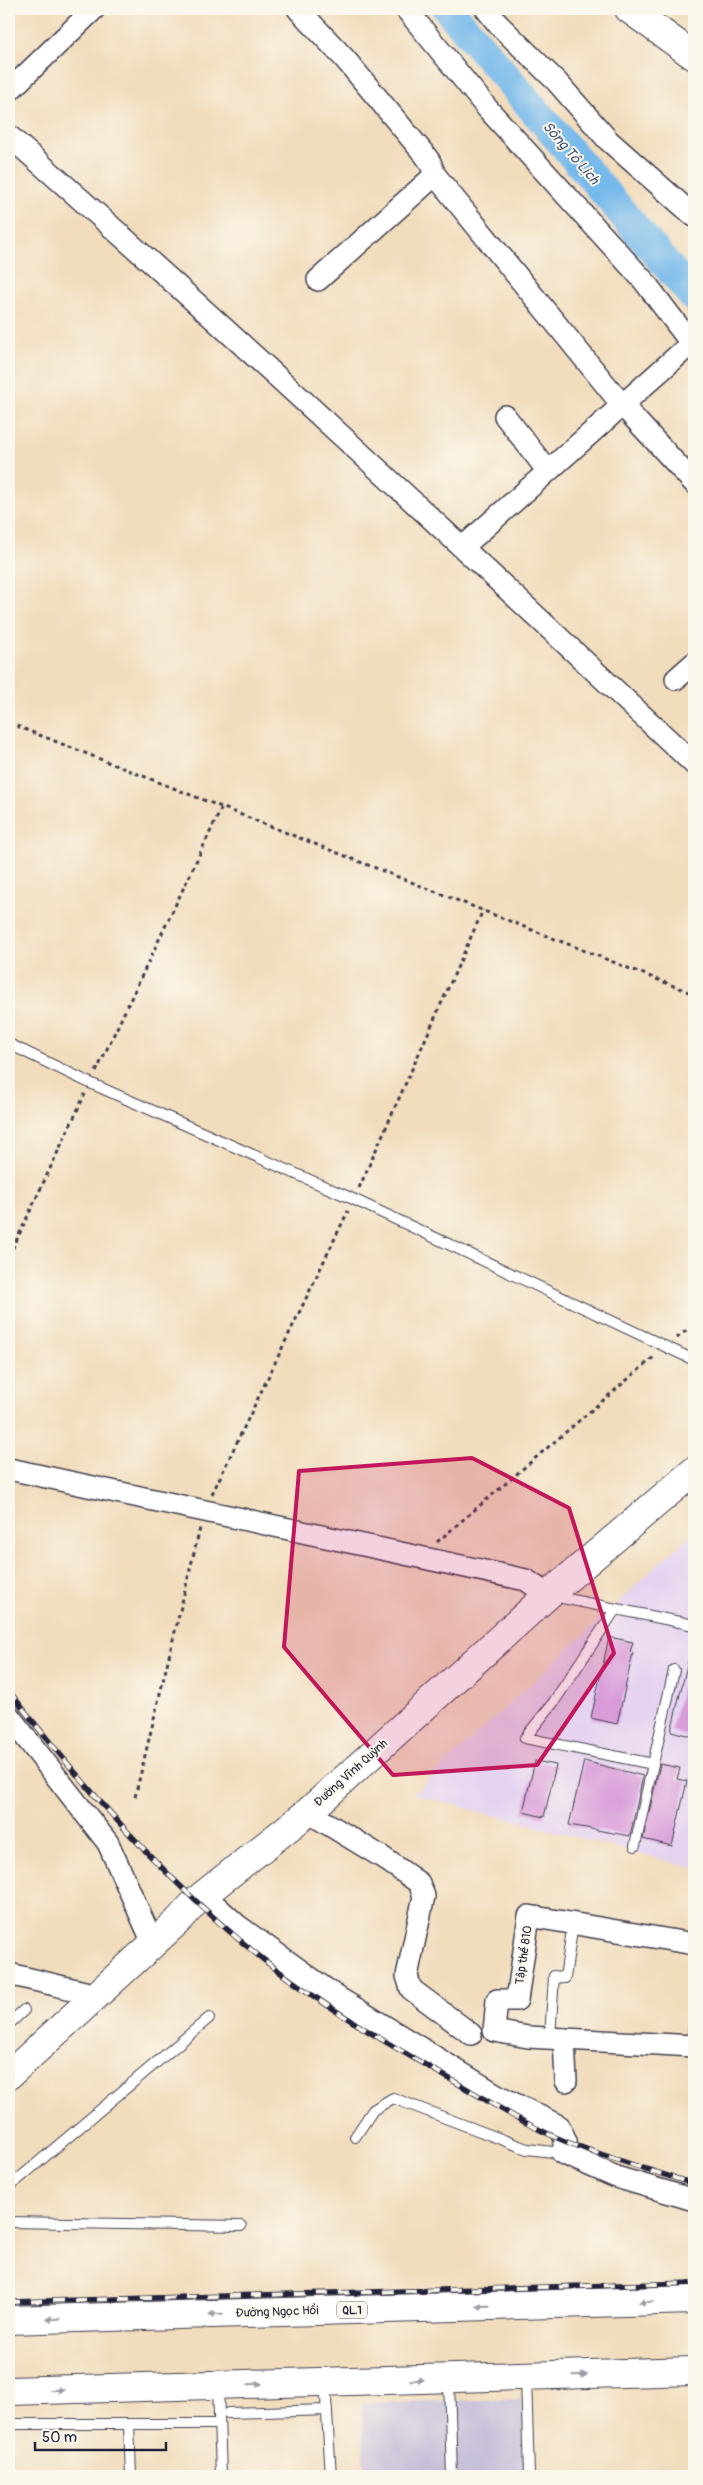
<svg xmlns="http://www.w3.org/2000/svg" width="703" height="2485" font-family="Pangolin,sans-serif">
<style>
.built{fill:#e5d3f1}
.industrial{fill:#c7c0d9}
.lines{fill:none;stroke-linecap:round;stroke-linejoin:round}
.river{stroke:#76b9eb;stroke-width:31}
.building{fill:#d99cda}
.lane-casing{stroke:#413e4e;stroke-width:12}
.street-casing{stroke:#413e4e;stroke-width:24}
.secondary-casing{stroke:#413e4e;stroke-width:30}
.highway-casing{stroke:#413e4e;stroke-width:30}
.path{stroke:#413e4e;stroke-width:3;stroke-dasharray:4 4;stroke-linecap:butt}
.lane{stroke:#fff;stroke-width:10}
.street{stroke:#fff;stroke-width:21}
.secondary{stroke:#fff;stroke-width:28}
.highway{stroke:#fff;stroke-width:28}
.rail-casing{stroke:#22223b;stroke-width:5.5}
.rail{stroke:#fbf7ec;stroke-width:4;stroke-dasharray:11;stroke-linecap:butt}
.oneway{fill:#9c9ca7}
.marked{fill:#c2185b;fill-opacity:0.2;stroke:#c2185b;stroke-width:4;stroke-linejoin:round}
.labels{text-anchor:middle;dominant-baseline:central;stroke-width:4;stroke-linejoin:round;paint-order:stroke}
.shield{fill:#fbf7ec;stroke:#636270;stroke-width:1}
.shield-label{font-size:11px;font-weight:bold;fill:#22223b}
.street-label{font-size:12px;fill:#22223b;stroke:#fbf7ec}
.water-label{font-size:14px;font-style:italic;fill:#3f5779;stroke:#fbf7ec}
</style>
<rect width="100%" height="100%" fill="#fbf7ec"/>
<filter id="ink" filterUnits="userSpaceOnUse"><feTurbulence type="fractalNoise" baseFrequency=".02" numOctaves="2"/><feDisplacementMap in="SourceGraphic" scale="10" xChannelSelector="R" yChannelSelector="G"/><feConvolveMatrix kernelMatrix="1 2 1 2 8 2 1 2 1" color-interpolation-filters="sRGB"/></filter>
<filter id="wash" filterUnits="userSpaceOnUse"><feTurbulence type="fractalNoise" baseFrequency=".0096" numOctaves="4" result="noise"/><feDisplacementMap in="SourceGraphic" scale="20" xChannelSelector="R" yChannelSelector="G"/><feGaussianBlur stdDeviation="1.12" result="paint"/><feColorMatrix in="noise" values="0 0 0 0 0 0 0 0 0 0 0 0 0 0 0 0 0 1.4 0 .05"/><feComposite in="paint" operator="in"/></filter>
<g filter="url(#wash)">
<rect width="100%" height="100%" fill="#f1dcbb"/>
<polygon class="built" points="694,1531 694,1868 413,1794"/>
<polygon class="industrial" points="522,2399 526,2476 365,2476 362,2403"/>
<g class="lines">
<polyline class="river" points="448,9 694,297"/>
</g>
<g id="blocks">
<g class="building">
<polygon points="609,1637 633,1642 630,1652 633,1653 617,1724 591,1718"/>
<polygon points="689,1657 694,1657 694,1737 671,1731"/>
<polygon points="535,1761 556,1765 544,1817 523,1812"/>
<polygon points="584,1761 643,1776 630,1836 569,1825"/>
<polygon points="660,1764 680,1768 677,1779 687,1781 672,1846 643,1839"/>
</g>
</g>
</g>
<g filter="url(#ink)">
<use href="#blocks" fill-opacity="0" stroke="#413e4e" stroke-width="1"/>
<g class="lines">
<g class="lane-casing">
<g id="lane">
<polyline points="9,1044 90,1083 353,1199 694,1360"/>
<polyline points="553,1596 694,1625"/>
<polyline points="615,1610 553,1703 525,1738 653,1764 674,1670"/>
<polyline points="635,1846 653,1764"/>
<polyline points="9,2024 24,2010"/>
<polyline points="550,2038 554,1976 565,1978 573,1923"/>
<polyline points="693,2046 694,2022"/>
<polyline points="355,2137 373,2110 393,2098 527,2149 562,2153"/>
<polyline points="9,2187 209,2018"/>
<polyline points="9,2222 241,2226"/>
<polyline points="526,2377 529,2476"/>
<polyline points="449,2380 452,2476"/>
<polyline points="325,2383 331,2476"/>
<polyline points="218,2386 221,2476"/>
<polyline points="228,2413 327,2410"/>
<polyline points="9,2424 218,2424"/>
<polyline points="129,2424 131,2476"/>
</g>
</g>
<g class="street-casing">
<g id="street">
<polyline points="298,9 345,59 425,155 430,162 435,175 623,406 694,483"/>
<polyline points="406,9 487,108 644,281 694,347"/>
<polyline points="486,9 498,24 557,82 608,140 694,216"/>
<polyline points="9,91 94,9"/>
<path d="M9,136C241,340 468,552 694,764"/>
<polyline points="318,280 435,175"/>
<polyline points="505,416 547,470"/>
<polyline points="463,547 694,341"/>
<polyline points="676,679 694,663"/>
<polyline points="9,1469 526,1580 548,1595"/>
<polyline points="9,1716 108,1843 153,1943"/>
<polyline points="308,1812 382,1857 419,1883 424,1896 407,1976 411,1989 471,2034"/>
<polyline points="205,1896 237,1925 337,1997 497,2095 559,2126 566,2141 562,2153 616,2177 694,2200"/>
<polyline points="694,1944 529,1916 517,2000 497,2000 494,2031 528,2037 694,2046"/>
<polyline points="9,1974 97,1995"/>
<polyline points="564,2039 566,2081"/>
</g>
</g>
<g class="secondary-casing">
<g id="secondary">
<polyline points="629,9 694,56"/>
<polyline points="9,2075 178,1921 197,1900 308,1812 548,1595 694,1471"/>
</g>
</g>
<g class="highway-casing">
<g id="highway">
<polyline points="9,2320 694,2300"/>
<polyline points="9,2391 694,2371"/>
</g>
</g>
<g class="path">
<polyline points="9,723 694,994"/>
<polyline points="96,1072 222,807"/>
<polyline points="359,1188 483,910"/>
<polyline points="9,1256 85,1094"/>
<polyline points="677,1338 694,1324"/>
<polyline points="212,1494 348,1211"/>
<polyline points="437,1542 655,1356"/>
<polyline points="135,1797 200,1528"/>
</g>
<use href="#lane" class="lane"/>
<use href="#street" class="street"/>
<use href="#secondary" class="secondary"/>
<use href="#highway" class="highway"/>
<g class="rail-casing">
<g id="rail">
<path d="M9,1691C82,1785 171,1887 264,1960C324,2007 390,2045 457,2083C493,2104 529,2127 567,2142C609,2158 652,2171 694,2184"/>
<polyline points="9,2302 694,2283"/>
</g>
</g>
<use href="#rail" class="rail"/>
</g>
<defs><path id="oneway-solid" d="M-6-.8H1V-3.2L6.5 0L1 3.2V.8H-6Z" transform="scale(1.25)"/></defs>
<g class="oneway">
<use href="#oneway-solid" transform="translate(646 2302) rotate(178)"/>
<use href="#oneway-solid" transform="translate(483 2306) rotate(178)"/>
<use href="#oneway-solid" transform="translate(216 2314) rotate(178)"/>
<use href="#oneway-solid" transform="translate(53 2319) rotate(178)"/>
<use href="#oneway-solid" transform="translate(580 2375) rotate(-2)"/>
<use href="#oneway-solid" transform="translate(417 2380) rotate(-2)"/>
<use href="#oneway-solid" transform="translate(255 2384) rotate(-2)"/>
<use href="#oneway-solid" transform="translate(57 2390) rotate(-2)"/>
</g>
</g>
<path class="marked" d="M472,1458L569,1508L614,1653L537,1765L393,1775L284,1647L299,1471Z"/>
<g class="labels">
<rect class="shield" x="337" y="2301.5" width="30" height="17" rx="4"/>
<g class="shield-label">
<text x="352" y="2310">QL.1</text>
</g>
<g class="street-label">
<text transform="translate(351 1773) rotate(-42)">Đường Vĩnh Quỳnh</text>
<text transform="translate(524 1955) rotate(-82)">Tập thể 810</text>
<text transform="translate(277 2312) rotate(-2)">Đường Ngọc Hồi</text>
</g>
<g class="water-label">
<text transform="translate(571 153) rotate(49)">Sông Tô Lịch</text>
</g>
</g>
<rect width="703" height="2485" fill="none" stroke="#fbf7ec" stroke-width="30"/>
<path d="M35 2442v8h131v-8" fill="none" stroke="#22223b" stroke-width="2.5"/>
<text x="42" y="2442" font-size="15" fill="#22223b" stroke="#fbf7ec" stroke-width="4" paint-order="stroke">50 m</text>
</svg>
